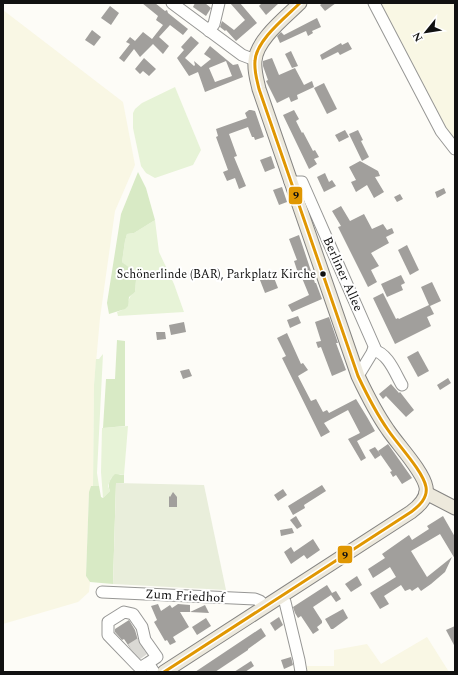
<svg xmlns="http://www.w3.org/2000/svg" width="458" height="675" font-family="Spectral,serif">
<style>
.farmland{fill:#f9f7e4}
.green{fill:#e7f3d7}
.forest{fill:#d8eac5}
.cemetery{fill:#e9eedb}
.building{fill:#a19f9c;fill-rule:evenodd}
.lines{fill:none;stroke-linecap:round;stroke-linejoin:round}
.minor-tunnel{stroke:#dad9d4;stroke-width:11;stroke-dasharray:11 5.5;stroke-linecap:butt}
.minor-casing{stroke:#979795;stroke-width:13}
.major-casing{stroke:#858482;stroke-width:15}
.minor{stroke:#fffffe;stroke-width:11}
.major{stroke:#ede9dc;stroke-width:13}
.bus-1-casing{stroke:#fff;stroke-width:6}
.bus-1{stroke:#e09702;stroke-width:3}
.bus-dot{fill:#111;stroke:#fff;stroke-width:1.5}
.labels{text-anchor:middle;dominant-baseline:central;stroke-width:4;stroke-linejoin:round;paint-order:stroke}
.bus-label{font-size:12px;fill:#111;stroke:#fff;text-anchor:end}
.street-label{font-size:13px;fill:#111;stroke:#fff}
.line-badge{stroke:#fff;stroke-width:1.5}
.pale-badge-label{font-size:11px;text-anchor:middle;font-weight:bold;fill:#111}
</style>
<rect width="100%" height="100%" fill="#fdfcf7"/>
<g class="farmland">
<polygon points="375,3 455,3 455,146"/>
<polygon points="3,10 123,102 135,165 115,211 100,318 94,385 93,486 91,486 89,493 86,576 90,582 89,592 78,602 3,624"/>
<polygon points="427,637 449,672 302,672 302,666 334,666 334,650 367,644 381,664"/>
</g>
<g class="green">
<polygon points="175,87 201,150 193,165 155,178 146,173 141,166 133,128 133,113 135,109 142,103"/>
<path d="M155,220L159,252L174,284L184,312L118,316L117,312C130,309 126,297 135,292L136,280C128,276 129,266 122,262L125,241L127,234L134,233Z"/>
<polygon points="103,354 97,473 99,486 93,486 94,385 96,359 99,359"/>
<polygon points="128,426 124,475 120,474 111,478 108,486 110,491 103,498 101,472 102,428"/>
</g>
<g class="forest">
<polygon points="138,172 146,188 155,220 134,233 127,234 125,241 122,262 132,270 132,278 136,280 135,292 129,297 128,306 125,309 109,314 107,303 121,214"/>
<polygon points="117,340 125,341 125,426 103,428 106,379 115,379"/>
<path d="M115,474L124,475V483H116L113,584L90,582L86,576L89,492L91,486H99L101,497L103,498L110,491C107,484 110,479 115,474Z"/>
</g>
<polygon class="cemetery" points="116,483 204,485 226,590 113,584"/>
<g class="building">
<polygon points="142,3 155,3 165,11 167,10 168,13 188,29 183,35 170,25 159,37 169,46 163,54 153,44 140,57 134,49 124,62 119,58 130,44 126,42 130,37 135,41 143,32 152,39 163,25 156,20 158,16"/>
<polygon points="195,3 205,3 211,8 206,16 193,7"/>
<polygon points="230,3 240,3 257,23 236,41 226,30 225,31 220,27 222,21 234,30 245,20"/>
<polygon points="262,3 279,3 266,15 259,6"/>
<polygon points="323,3 336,3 325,11 320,5"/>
<polygon points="110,6 119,13 111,25 101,18"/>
<polygon points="317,18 321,27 312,31 313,33 308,36 306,31 280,43 277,36 281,32 284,35"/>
<polygon points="92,30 101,37 94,46 85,40"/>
<path d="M191,36L199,43L185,58L194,66L195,65L194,61L201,67L211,59L204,54L210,46L233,65L238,64L243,77L205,92L198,72L189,76L177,58L184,50L181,47ZM226,61L232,76L215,82L209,68Z"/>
<polygon points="348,42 352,49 340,55 338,52 322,60 320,55 341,43 342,45"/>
<polygon points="291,51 298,66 292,68 285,54"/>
<polygon points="144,58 156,69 149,76 143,71 140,74 135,69"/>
<polygon points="272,58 279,75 295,68 304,85 312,81 314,87 297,95 298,99 291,102 289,97 277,103 266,81 268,80 263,66 263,61"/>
<polygon points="324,83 337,109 327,114 314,88"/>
<polygon points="249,110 251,110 255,111 264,137 255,140 254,137 252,137 248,127 229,134 237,156 234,157 246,186 239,189 235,178 227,181 223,172 228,170 216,137 218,136 216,129 247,118 245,113"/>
<polygon points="294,110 299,119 296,121 302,133 303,132 313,151 315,150 319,157 314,159 317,164 309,169 283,115"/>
<polygon points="345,130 349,137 339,142 335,135"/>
<polygon points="358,130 363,140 361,141 369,157 362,161 349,134"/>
<polygon points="271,156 275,168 265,172 260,160"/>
<polygon points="360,161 378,171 380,176 375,177 384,192 374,198 367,185 356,192 351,182 356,180 349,167"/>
<polygon points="325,173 329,182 332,180 336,186 324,192 317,177"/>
<polygon points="282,187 287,202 279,205 273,190"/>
<polygon points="444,188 446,193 437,198 435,192"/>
<polygon points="400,194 403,199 397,202 394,197"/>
<polygon points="341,206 350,221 364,214 372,229 383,224 387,230 392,228 394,233 386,237 389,243 371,253 379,266 371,270 377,282 368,287 338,227 341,226 332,211"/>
<polygon points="299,235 315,283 316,283 322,299 292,312 288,305 309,295 302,278 300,279 294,261 297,260 289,239"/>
<polygon points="407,245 419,270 410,275 398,250"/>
<polygon points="271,270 278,288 265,293 258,275"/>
<polygon points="401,275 405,283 401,285 403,290 387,297 381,284"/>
<polygon points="432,282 441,301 430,306 434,314 427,317 431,326 395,344 373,298 383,293 396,319 398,318 399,319 429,305 421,287"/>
<polygon points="298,316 301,323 290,328 287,320"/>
<polygon points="329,317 338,343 336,343 346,370 332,376 321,347 318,348 316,342 321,341 315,322"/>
<polygon points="184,322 186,332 171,335 169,325"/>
<polygon points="156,332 165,332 166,339 157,340"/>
<polygon points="287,333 301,364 303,363 308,370 298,376 311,401 316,399 323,412 327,410 329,413 356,399 367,417 375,431 357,441 366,458 361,461 348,439 360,433 348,410 324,423 330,432 321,437 282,358 286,356 277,338"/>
<polygon points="418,351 429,371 418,377 407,357"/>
<polygon points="189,369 192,376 183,379 180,371"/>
<polygon points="448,378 451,383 440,390 437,385"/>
<polygon points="391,384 399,393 400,392 414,410 406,417 386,396 383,399 379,394"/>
<polygon points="388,444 412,478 402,484 396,475 393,477 390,472 392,471 378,451"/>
<polygon points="375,447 381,455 375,459 369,450"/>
<polygon points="322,485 326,491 304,505 305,508 293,515 288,506"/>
<polygon points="283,489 287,495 278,501 274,495"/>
<polygon points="173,492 177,497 177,507 169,507 169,496 170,497"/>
<polygon points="296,516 302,526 297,529 290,520"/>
<polygon points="443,516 455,537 455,559 440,534 411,551 427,577 452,557 445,572 431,584 421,591 418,587 412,591 410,589 405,591 401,585 384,596 389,604 380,609 370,593 396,577 390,567 373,578 368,569 385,558 382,554 409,535 412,540 429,529 427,526"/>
<polygon points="292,528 294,533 281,536 280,530"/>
<polygon points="313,539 320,550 307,559 304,555 291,564 284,552 291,547 294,552"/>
<polygon points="357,576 362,585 351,592 345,584"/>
<polygon points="327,585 332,593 336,591 341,599 336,602 331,595 313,607 322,621 322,623 317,627 319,630 313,634 301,616 298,618 295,613 293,607"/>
<polygon points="158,604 161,611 170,605 172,608 178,604 190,605 190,612 180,612 189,627 173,637 176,642 170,645 167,640 165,641 154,622 157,620 151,606"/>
<polygon points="205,605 209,613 190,612"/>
<polygon points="343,609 348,618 333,629 331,629 325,619"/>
<polygon points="279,617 283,625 275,631 270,623"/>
<polygon points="206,618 211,626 197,635 192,627"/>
<polygon points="129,620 135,630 139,644 146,654 140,658 130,648 124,639 122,640 115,632 115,629"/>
<polygon points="455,626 455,647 446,630"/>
<polygon points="261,628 266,636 248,649 248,650 215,672 195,672"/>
<polygon points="291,657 293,665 284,669 281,660"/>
<polygon points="251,661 254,666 245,672 234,672"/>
</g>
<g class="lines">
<g class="minor-tunnel">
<polyline points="131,649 142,642"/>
<polyline points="135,656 146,648"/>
</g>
<g class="minor-casing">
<g id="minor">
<polyline points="172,3 242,55 255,60"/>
<polyline points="374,3 441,131 455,149"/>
<polyline points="209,31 214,24 219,3"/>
<polyline points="290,182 302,182 375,348 358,376"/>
<path d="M373,350C388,353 395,373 402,385"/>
<polyline points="102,592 255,599 260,601 264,606"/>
<polyline points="281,596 285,602 299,660 301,672"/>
<polyline points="148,663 140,668 136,664 108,635 108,622 124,612 133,614 142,627 145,640 157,657 148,663 154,672"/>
</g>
</g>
<g class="major-casing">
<g id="major">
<polyline points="426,493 455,508"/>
<path d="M164,672L411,512C419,506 428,498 426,487C423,471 398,445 388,430C376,413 367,395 358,376L259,89C257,80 254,71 255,61C256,40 286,17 300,3"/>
</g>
</g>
<use href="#minor" class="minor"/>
<use href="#major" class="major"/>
<g class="bus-1-casing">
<path id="bus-1" d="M164,672L411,512C419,506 428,498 426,487C423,471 398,445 388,430C376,413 367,395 358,376L259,89C257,80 254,71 255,61C256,40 286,17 300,3"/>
</g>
<use href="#bus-1" class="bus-1"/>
</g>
<circle class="bus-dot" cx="323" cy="274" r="3.5"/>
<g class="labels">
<g class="bus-label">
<text x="316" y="274">Schönerlinde (BAR), Parkplatz Kirche</text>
</g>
<g class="street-label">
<text transform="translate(343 274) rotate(66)">Berliner Allee</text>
<text transform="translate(185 596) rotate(3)">Zum Friedhof</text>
</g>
</g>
<g class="line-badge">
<rect x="288" y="186" width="15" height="19" rx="4" fill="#e09702"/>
<rect x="337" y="545" width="16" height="19" rx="4" fill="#e09702"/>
</g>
<g class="pale-badge-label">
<text x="296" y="199">9</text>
<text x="345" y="559">9</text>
</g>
<rect width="458" height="675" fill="none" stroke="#111111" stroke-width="8"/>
<g transform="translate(426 32) rotate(240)" stroke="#ffffff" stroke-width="3" paint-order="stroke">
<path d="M0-3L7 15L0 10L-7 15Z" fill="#111111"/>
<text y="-6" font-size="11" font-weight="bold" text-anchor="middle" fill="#111111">N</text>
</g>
</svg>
